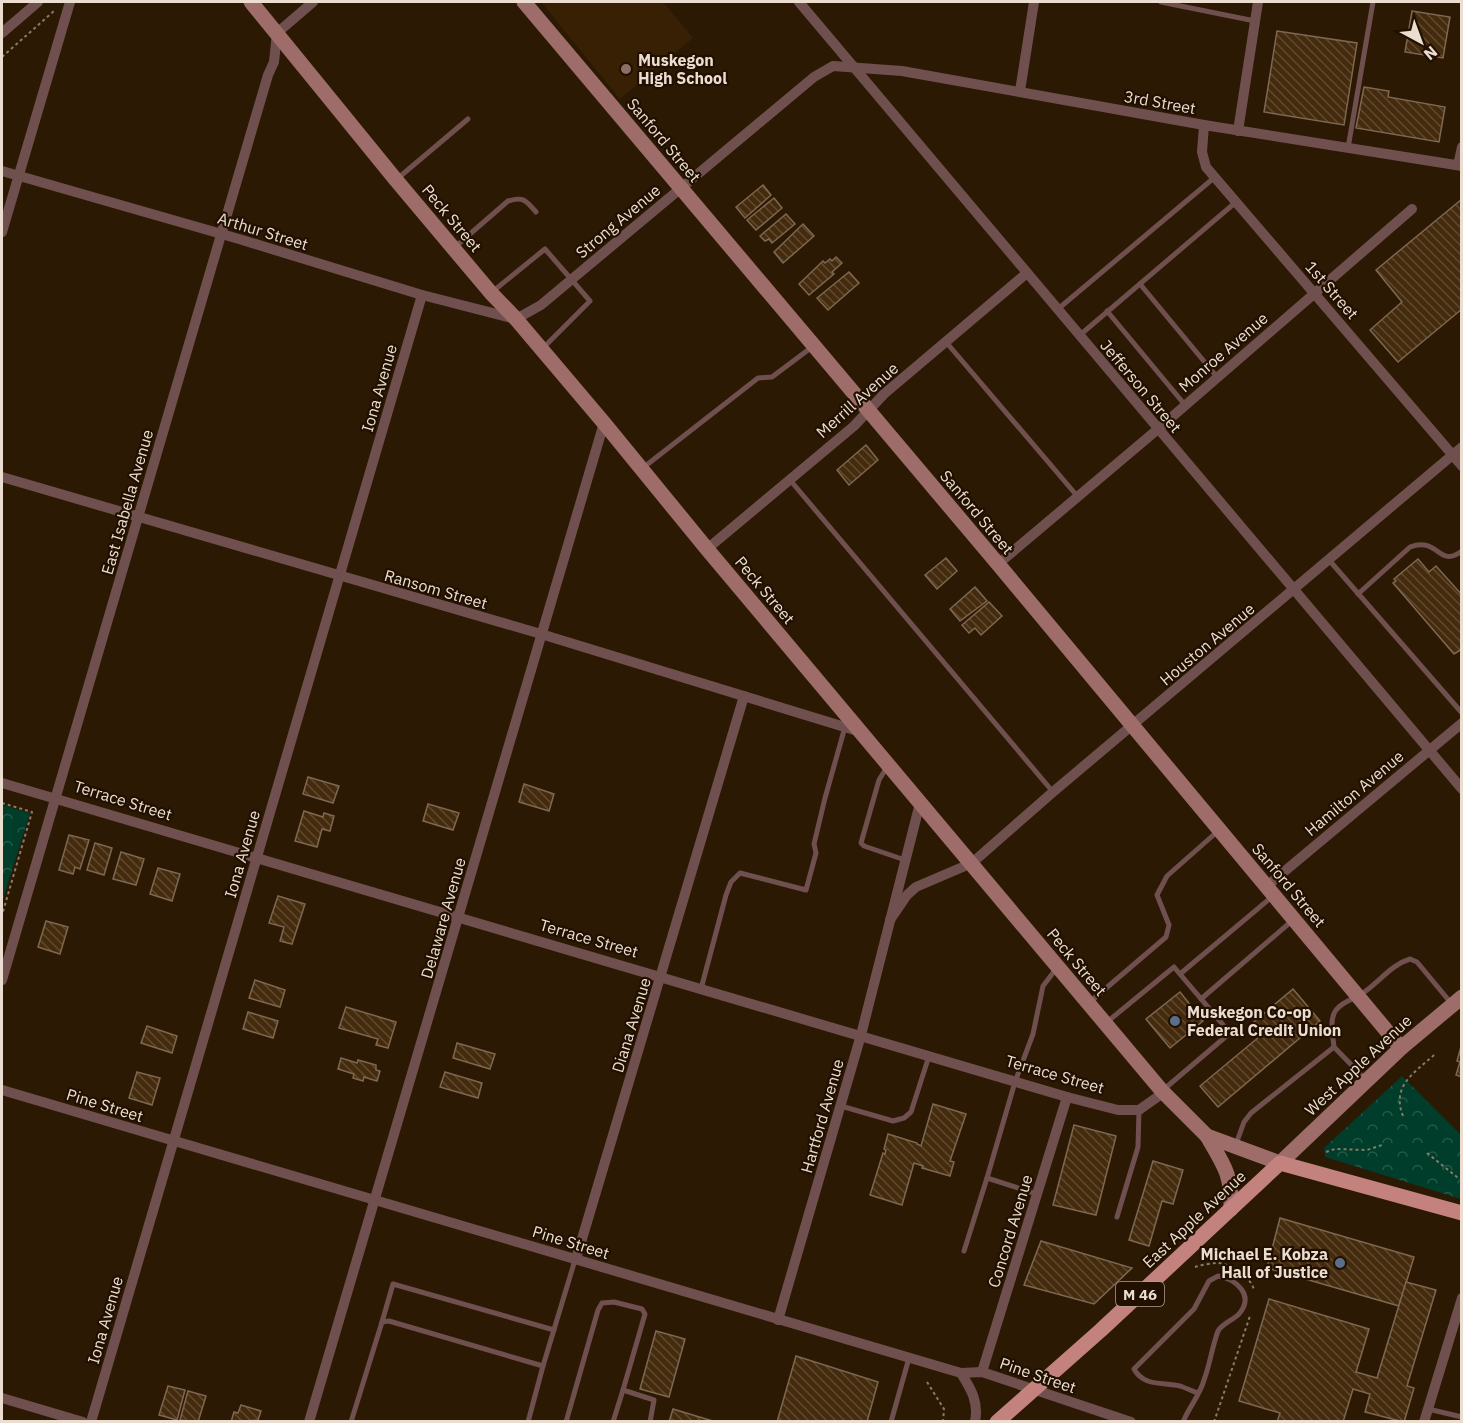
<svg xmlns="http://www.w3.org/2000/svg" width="1463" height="1423" font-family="'IBM Plex Sans',sans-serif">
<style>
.built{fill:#372004}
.park{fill:url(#park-crowns)}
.building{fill:url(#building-back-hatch);stroke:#7e6852;stroke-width:1.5}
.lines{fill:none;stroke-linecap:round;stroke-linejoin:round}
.path{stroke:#8a7a69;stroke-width:2;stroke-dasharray:3 3;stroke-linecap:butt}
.lane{stroke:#70504e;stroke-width:5}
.street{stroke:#70504e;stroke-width:10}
.secondary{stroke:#9e6c69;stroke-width:15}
.primary{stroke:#c3827e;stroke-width:15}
.education-dot{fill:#8d6e63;stroke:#211000;stroke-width:2}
.service-dot{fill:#5c6f8a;stroke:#211000;stroke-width:2}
.labels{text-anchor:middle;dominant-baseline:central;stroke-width:4.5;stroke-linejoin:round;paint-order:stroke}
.shield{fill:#211000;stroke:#aea092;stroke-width:1.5}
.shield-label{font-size:15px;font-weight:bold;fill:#ebded1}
.poi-label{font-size:16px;font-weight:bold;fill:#ebded1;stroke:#211000;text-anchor:start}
.street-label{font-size:16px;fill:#ebded1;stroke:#211000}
</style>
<defs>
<pattern id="park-crowns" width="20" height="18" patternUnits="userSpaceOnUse" patternTransform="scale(1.5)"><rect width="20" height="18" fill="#003d2a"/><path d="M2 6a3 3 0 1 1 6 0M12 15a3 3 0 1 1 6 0" fill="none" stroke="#255948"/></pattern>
<pattern id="building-back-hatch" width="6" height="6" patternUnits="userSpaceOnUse" patternTransform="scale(1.5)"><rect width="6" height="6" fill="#452b0d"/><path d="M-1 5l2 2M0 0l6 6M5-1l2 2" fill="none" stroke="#60492f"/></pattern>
</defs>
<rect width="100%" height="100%" fill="#2b1904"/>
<polygon class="built" points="541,2 663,2 693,38 620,99"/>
<g class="park">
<polygon points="2,805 30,813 2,902"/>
<polygon points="1402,1076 1461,1135 1461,1199 1325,1157 1324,1148"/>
</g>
<g class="building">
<polygon points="1412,11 1450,17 1443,58 1405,52"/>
<polygon points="1277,31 1357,43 1344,125 1264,112"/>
<polygon points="1364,87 1389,91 1388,97 1445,107 1439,142 1356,128"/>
<polygon points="763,185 771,195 745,218 736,207"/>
<polygon points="774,198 782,208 756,230 747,220"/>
<polygon points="1462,199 1462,309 1398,362 1370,330 1402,302 1376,270"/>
<polygon points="786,214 795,224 772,243 769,239 765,241 760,236"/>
<polygon points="803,224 814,236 783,263 774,252"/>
<polygon points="836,257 842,263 832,272 834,274 809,295 799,284 823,261 825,263 830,259 832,261"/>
<polygon points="849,272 859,283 828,310 817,298"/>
<polygon points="866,445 878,460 849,485 837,470"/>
<polygon points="946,558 957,571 937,589 925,575"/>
<polygon points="1418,559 1429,572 1436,566 1462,595 1462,649 1454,654 1393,583 1396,581 1394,579"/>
<polygon points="975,587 987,601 960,621 950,609"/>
<polygon points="989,602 1002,616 981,635 975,628 969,633 962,625"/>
<polygon points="308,777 339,786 333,803 303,794"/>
<polygon points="524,784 554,794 549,811 519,802"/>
<polygon points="428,804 459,813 453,830 423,821"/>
<polygon points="304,811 323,817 324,813 334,816 330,831 322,829 317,847 295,841"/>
<polygon points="69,835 89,840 80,869 75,867 73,874 59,870"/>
<polygon points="95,843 112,848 104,875 87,870"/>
<polygon points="121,852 144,859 136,885 113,879"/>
<polygon points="158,868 180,874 172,901 150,894"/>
<polygon points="278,896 305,904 292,944 280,941 284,927 269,923"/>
<polygon points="46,921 68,927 60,954 38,947"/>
<polygon points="255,980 285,990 280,1007 249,998"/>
<polygon points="1293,989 1320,1021 1218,1107 1200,1086 1259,1037 1250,1025"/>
<polygon points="1180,992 1203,1021 1170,1048 1146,1019"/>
<polygon points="346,1007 396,1022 388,1048 376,1045 378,1039 339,1028"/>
<polygon points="248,1012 278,1021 273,1038 243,1029"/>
<polygon points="147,1026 177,1036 172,1053 141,1043"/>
<polygon points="457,1043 495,1054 490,1069 453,1058"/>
<polygon points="1462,1043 1462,1077 1456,1075 1460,1062 1457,1061"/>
<polygon points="341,1058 357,1063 358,1060 376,1065 376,1070 380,1071 377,1081 364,1077 363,1081 353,1078 354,1074 338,1069"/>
<polygon points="137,1072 160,1078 152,1105 129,1098"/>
<polygon points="445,1072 482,1083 478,1098 440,1087"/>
<polygon points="933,1104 966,1114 950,1161 954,1162 950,1176 922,1168 923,1166 914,1163 902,1205 870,1195 883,1153 885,1154 886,1150 884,1149 888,1134 917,1143 917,1144 921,1146"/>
<polygon points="1074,1125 1116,1136 1096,1215 1053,1205"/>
<polygon points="1153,1161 1183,1170 1173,1204 1162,1201 1149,1246 1129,1240"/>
<polygon points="1280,1218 1414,1257 1399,1306 1267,1268"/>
<polygon points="1041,1241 1132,1268 1094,1304 1024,1285"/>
<polygon points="1406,1282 1436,1290 1407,1386 1414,1388 1404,1422 1365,1412 1370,1394 1353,1389 1343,1422 1277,1422 1280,1413 1239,1401 1269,1299 1369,1329 1356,1372 1377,1378"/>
<polygon points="656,1331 685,1339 669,1397 640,1389"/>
<polygon points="796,1356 878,1382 867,1422 777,1422"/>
<polygon points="168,1386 185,1390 177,1420 159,1415"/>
<polygon points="188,1391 206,1396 198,1422 180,1420"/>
<polygon points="241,1405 261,1411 258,1420 231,1422 234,1412 238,1413"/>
<polygon points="673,1409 716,1422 669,1422"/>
</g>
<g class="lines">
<g class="path">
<polyline points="2,57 54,11"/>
<polyline points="2,803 32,812 2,915"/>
<path d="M1403,1116C1391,1086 1414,1073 1434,1055"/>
<polyline points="1326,1152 1335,1149 1367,1150 1382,1145"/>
<polyline points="1427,1153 1457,1177 1462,1178"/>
<path d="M1195,1267C1202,1265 1211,1263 1218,1263C1232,1264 1251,1277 1254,1290"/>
<polyline points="927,1382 944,1409 943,1422"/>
<polyline points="1214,1422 1250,1316"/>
</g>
<g class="lane">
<polyline points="1161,2 1255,21"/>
<polyline points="1348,148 1373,2"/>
<polyline points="397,179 468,119"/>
<path d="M455,247L508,201C524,196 526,201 536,212"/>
<polyline points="1140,284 1217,377"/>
<polyline points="492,292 545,249 590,301 543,348"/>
<polyline points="1058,309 1215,177"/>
<polyline points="1107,311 1185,405"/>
<polyline points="1080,335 1236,202"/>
<polyline points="946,342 1078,497"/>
<polyline points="644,467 758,378 772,377 812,347"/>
<polyline points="790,480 1053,792"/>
<polyline points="1329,560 1462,713"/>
<path d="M1358,594L1410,547C1439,536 1438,569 1462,551"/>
<polyline points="887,767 879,780 861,843 864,846 905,860"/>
<polyline points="1180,974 1273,896"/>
<polyline points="701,989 726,895 731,882 740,873 806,890 816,853 814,844 825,798 845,727"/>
<polyline points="1201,999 1293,920"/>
<polyline points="1091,1001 1166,937 1169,925 1157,895 1167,876 1218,831"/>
<polyline points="1107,1022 1174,967 1230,1033 1163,1090"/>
<path d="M1334,1047C1333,1036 1329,1019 1336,1010C1343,1001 1352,1000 1360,995C1378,984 1390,965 1410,959L1417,962L1451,1003"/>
<polyline points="841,1106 893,1121 904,1118 911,1112 929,1056"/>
<polyline points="1236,1144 1244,1122 1251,1113 1334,1047 1365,1079"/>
<polyline points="1037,1194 987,1178 1015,1082 1033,1034 1043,986 1056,969"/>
<polyline points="1117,1217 1138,1147 1139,1110"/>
<polyline points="964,1251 987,1178"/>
<polyline points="382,1322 393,1284 554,1330"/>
<polyline points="543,1366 575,1260"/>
<polyline points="1428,1409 1462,1417"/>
<polyline points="351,1422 382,1322 389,1321 543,1366 528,1422"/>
<polyline points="566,1422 598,1310 602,1303 614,1302 642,1309 645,1314 623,1390 654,1400 650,1422"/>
<polyline points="613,1422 623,1390"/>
<polyline points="891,1422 909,1358"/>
<path d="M1183,1422C1189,1407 1200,1395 1204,1380C1210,1364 1212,1347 1218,1331C1222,1324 1233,1320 1239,1314C1255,1295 1236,1279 1218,1276L1209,1281L1194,1309L1134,1369C1144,1387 1163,1382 1180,1386C1186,1388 1192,1391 1198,1393"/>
</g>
<g class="street">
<polyline points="799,2 1462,789"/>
<polyline points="2,33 38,2"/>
<polyline points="1020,91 1034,2"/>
<polyline points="1204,125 1202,152 1206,167 1462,466"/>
<polyline points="1238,131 1258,2"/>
<polyline points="1458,165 1462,147"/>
<polyline points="2,171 239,239 422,295 516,319 541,305 814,77 833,66 902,71 1204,125 1462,166"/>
<polyline points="2,232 70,2"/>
<polyline points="2,477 541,634 861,732"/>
<polyline points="707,549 854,426 884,394 1027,273"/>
<polyline points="998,564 1158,429 1412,209"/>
<polyline points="2,783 1067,1097 1118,1110 1139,1110 1163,1093"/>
<polyline points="1267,886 1462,723"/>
<polyline points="890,920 907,895 916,887 972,863 1053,792 1462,447"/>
<polyline points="2,980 268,75 274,62 277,33 313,2"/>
<polyline points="2,1090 961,1373 982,1372 1131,1422"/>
<polyline points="576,1259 744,696"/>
<polyline points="778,1320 861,1035 920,803"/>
<polyline points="982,1372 1067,1097"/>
<path d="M961,1373C971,1389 979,1402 975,1422"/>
<polyline points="2,1398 83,1422"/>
<polyline points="91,1422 422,295"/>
<polyline points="309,1422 604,423"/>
<polyline points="1424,1422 1462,1298"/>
</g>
<g class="secondary">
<polyline points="251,2 396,180 491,293 516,319 604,423 707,549 1162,1091 1207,1136 1280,1163 1401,1048 1462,997"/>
<polyline points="524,2 998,564 1401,1048"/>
<path d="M1207,1136C1224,1165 1232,1175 1231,1209"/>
</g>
<polyline class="primary" points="997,1422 1101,1330 1280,1163 1462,1213"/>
</g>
<circle class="education-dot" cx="626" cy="69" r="6"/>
<g class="service-dot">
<circle cx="1175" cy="1021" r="6"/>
<circle cx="1340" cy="1263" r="6"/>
</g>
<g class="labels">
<rect class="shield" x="1116" y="1282" width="48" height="24" rx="4.5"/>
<g class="shield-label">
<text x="1140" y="1294">M 46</text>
</g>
<g class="poi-label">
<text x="638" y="60">Muskegon<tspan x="638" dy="18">High School</tspan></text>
<text x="1187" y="1012">Muskegon Co-op<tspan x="1187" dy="18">Federal Credit Union</tspan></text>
<text x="1328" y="1254" text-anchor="end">Michael E. Kobza<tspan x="1328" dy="18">Hall of Justice</tspan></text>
</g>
<g class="street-label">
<text transform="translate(1160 102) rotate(10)">3rd Street</text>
<text transform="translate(664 140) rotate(50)">Sanford Street</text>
<text transform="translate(452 218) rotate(50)">Peck Street</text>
<text transform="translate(618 221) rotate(-40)">Strong Avenue</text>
<text transform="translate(263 231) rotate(17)">Arthur Street</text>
<text transform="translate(1332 290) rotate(49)">1st Street</text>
<text transform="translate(1223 352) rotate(-41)">Monroe Avenue</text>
<text transform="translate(1141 386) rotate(50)">Jefferson Street</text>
<text transform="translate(379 388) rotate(-74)">Iona Avenue</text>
<text transform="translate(857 400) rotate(-42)">Merrill Avenue</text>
<text transform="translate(127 502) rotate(-74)">East Isabella Avenue</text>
<text transform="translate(977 512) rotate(50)">Sanford Street</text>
<text transform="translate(436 589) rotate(16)">Ransom Street</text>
<text transform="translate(765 590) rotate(50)">Peck Street</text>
<text transform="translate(1207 644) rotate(-40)">Houston Avenue</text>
<text transform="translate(1354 793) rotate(-40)">Hamilton Avenue</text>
<text transform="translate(123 800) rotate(17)">Terrace Street</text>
<text transform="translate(242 854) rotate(-74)">Iona Avenue</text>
<text transform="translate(1289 885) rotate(50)">Sanford Street</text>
<text transform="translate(443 918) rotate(-74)">Delaware Avenue</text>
<text transform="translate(589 938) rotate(16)">Terrace Street</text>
<text transform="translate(1077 962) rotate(50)">Peck Street</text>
<text transform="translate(631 1025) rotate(-73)">Diana Avenue</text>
<text transform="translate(1358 1065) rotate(-43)">West Apple Avenue</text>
<text transform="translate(1055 1074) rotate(16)">Terrace Street</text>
<text transform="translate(105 1105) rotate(17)">Pine Street</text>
<text transform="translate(822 1116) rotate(-74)">Hartford Avenue</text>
<text transform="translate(1194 1219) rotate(-43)">East Apple Avenue</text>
<text transform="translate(1010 1231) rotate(-73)">Concord Avenue</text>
<text transform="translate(571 1242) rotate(17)">Pine Street</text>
<text transform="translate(105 1320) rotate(-74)">Iona Avenue</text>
<text transform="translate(1038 1375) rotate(19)">Pine Street</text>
</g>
</g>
<rect width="1463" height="1423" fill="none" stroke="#ebded1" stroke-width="6"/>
<g transform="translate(1421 42) rotate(139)" stroke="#211000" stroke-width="4.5" paint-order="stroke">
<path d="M0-4.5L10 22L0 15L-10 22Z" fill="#ebded1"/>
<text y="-9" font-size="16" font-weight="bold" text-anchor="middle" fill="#ebded1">N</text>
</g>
</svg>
